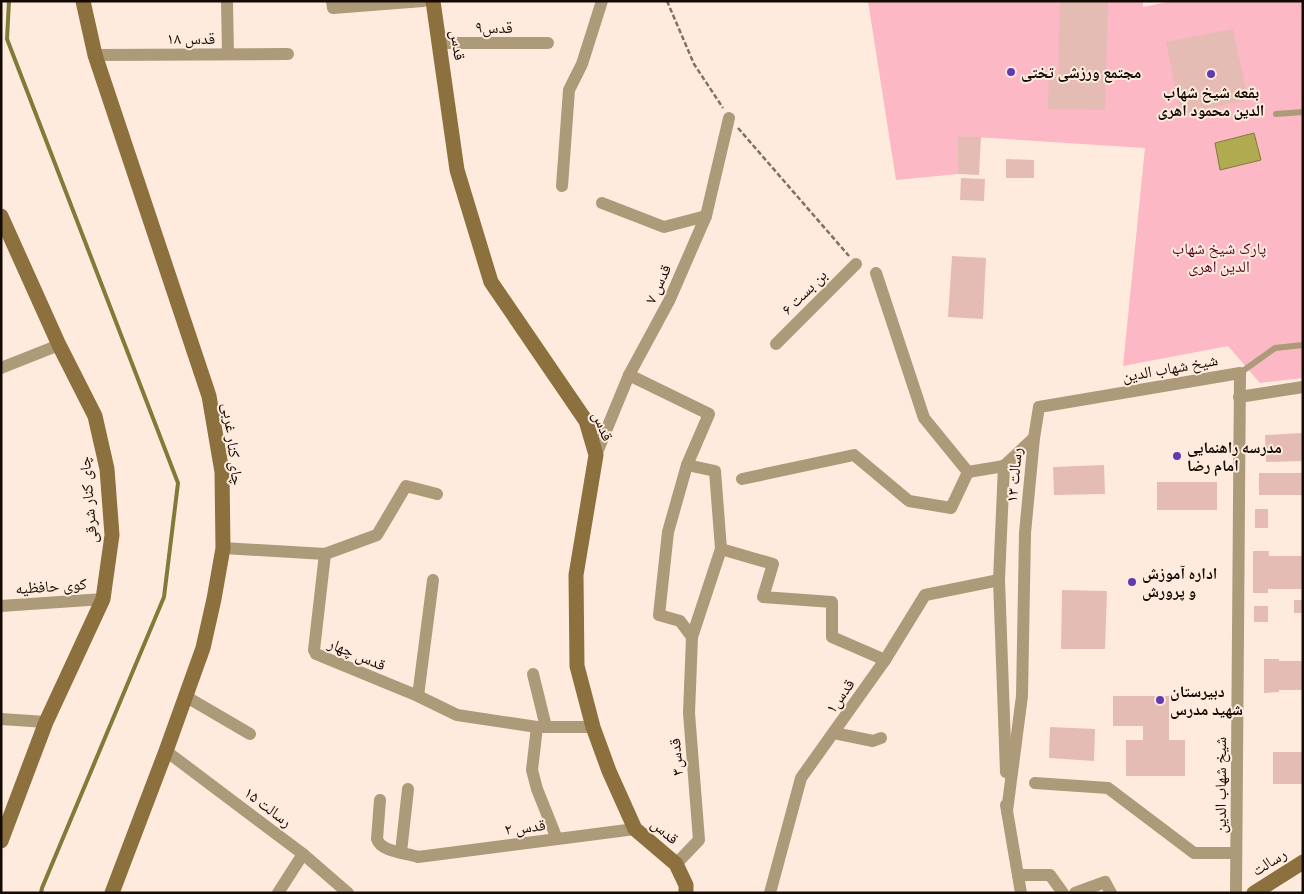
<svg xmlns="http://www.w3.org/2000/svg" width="1304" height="894" font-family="Cabin,'Noto Naskh Arabic',sans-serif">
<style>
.green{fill:#fcb8c4}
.water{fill:#b0ab51;stroke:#817b3a}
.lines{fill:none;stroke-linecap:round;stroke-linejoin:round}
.stream{stroke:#817b3a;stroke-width:4}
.building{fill:#e5bcb4}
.path{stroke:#7f7167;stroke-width:2.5;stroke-dasharray:5 2.5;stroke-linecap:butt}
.lane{stroke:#ad9a79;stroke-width:6}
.street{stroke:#ad9a79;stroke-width:12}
.secondary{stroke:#8c713e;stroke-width:15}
.poi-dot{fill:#603ab2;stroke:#ffebdd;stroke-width:2}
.labels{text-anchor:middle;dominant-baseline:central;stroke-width:4;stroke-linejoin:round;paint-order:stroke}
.street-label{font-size:16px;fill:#140a04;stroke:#ffebdd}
.poi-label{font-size:16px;font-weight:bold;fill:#140a04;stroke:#ffebdd;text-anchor:start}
.park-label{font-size:16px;fill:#570323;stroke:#ffebdd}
</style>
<rect width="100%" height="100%" fill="#ffebdd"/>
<polygon class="green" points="868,1 1143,1 1143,7 1172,1 1303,1 1303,378 1260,383 1228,346 1123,366 1145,148 958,136 958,174 896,180"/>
<polygon class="water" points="1254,133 1261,160 1220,170 1215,143"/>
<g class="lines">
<polyline class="stream" points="9,1 7,39 178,483 164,597 42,888 41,893"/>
</g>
<g class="building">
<polygon points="1060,1 1108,1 1105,110 1048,109 1049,74 1058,74"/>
<polygon points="1233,29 1248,100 1181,114 1166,42"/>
<polygon points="958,136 981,137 979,175 958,174"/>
<polygon points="1006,159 1034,160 1034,178 1006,178"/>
<polygon points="961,178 985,179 984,201 960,200"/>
<polygon points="952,256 986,258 983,319 948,317"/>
<polygon points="1303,433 1303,461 1266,462 1265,435"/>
<polygon points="1104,465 1105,494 1054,495 1053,467"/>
<rect x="1259" y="473" width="44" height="22"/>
<rect x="1157" y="482" width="60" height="28"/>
<rect x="1255" y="509" width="13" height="19"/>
<polygon points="1253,551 1269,551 1269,556 1303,556 1303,589 1268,589 1268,593 1253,593"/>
<polygon points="1062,590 1107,591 1105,649 1061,649"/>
<rect x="1294" y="600" width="9" height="13"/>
<rect x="1254" y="606" width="14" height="16"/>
<polygon points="1264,659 1279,659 1279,661 1303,661 1303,690 1279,690 1279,692 1264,693"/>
<polygon points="1113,696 1169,696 1169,740 1185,740 1185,776 1126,776 1126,740 1143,740 1143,726 1113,726"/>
<polygon points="1050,727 1095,729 1094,761 1049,758"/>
<rect x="1273" y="752" width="30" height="32"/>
</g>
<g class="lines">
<g class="path">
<polyline points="667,1 694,64 723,108"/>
<polyline points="738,128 849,256"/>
</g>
<g class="lane">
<polyline points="1276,114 1303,112"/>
<polyline points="1240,373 1275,348 1303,345"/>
</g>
<g class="street">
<polyline points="227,1 228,54"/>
<polyline points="332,1 333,8 423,1"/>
<polyline points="440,43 548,43"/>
<polyline points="95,55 288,54"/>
<polyline points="562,186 569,90 582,64 602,1"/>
<polyline points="602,203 664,227 706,216"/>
<polyline points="876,273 924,418 968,472 1004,466"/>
<polyline points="776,344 856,264"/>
<polyline points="1,368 59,345"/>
<polyline points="629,375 709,414 687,465 668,532 659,615 680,621 692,637"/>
<polyline points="1239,397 1303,387"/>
<polyline points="596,455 629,375 669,301 706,216 729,118"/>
<polyline points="742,479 854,455 909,501 951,508 968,472"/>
<polyline points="437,494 406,486 377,535 325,554 314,650 316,654 418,696 457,715 537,727 593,727"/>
<polyline points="223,548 325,554"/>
<polyline points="721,549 773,564 763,597 832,602 832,637 885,660"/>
<polyline points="1,606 103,599"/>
<polyline points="533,674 546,727"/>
<polyline points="185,696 250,734"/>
<polyline points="418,696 433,580"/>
<polyline points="1,719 46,722"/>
<polyline points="537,727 532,770 537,789 557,839"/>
<polyline points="834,733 873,741 881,738"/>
<polyline points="166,751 303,854 348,893"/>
<polyline points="1006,772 999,580 1004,466 1034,438"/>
<polyline points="1035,783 1108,788 1194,853 1236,853"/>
<path d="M380,800L377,839C381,852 406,853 418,857L635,829"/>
<polyline points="1006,805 1021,893"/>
<polyline points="1007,811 1022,696 1025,533 1034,438 1039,407 1240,373 1236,893"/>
<polyline points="401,852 408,789"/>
<polyline points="676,864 699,840 689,713 692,637 721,549 715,471 687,465"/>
<polyline points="1018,875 1050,875 1063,893"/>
<polyline points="278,893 303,854"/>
<polyline points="770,893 801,778 885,660 925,595 999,580"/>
<polyline points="1075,893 1105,882 1111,893"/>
</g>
<g class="secondary">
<polyline points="83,1 95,55 209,396 222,472 223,548 214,599 203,648 166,751 112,893"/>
<polyline points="433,1 457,170 491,282 586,421 596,455 576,575 577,666 593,727 609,771 635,829 676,864 686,885 686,893"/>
<polyline points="1,216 59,345 95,416 107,469 112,535 103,599 46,722 1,841"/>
<polyline points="1254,893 1303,862"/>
</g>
</g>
<g class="poi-dot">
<circle cx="1011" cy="72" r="5"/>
<circle cx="1211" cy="74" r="5"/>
<circle cx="1177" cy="456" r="5"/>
<circle cx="1132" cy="582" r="5"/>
<circle cx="1160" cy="700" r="5"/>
</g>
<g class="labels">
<g class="street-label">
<text x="494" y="27">قدس۹</text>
<text x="191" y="38">قدس ۱۸</text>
<text transform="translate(458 45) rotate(82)">قدس</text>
<text transform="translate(658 284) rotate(-65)">قدس ۷</text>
<text transform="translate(804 292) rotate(-45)">بن بست ۶</text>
<text transform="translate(1170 368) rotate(-10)">شیخ شهاب الدین</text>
<text transform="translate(603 426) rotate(68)">قدس</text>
<text transform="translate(233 444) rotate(83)">چای کنار غربی</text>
<text transform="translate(1014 475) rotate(-85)">رسالت ۱۳</text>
<text transform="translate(88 500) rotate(-95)">چای کنار شرقی</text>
<text transform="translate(51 586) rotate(-4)">کوی حافظیه</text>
<text transform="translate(357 654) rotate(23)">قدس چهار</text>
<text transform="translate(840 696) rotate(-55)">قدس۱</text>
<text transform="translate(676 757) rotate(-95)">قدس۳</text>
<text transform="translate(1220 785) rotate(-90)">شیخ شهاب الدین</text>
<text transform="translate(268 807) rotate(37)">رسالت ۱۵</text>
<text transform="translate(525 827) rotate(-7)">قدس ۲</text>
<text transform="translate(665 831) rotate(41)">قدس</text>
<text transform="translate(1269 862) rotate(-32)">رسالت</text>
</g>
<g class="poi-label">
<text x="1021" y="72">مجتمع ورزشی تختی</text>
<text x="1211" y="92" text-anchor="middle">بقعه شیخ شهاب<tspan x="1211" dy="18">الدین محمود اهرى</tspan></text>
<text x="1187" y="447">مدرسه راهنمایی<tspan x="1187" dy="18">امام رضا</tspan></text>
<text x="1142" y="573">اداره آموزش<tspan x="1142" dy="18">و پرورش</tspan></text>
<text x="1170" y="691">دبیرستان<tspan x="1170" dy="18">شهید مدرس</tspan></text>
</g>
<g class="park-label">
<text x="1219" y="248">پارک شیخ شهاب<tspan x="1219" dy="18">الدین اهری</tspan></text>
</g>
</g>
<rect width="1304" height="894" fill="none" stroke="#140a04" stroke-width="5"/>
</svg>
